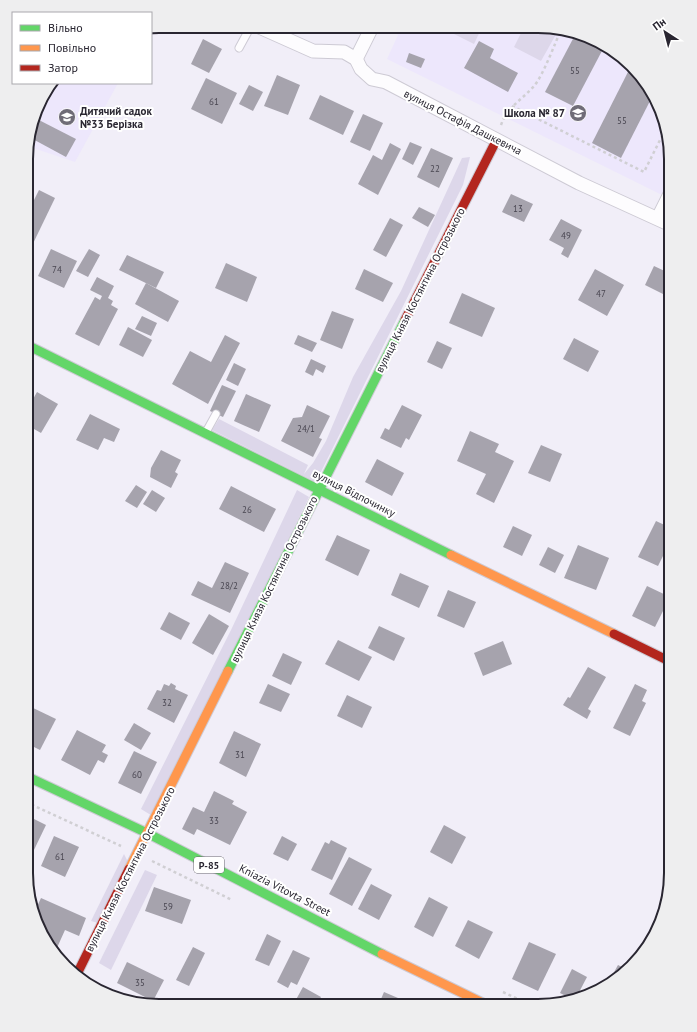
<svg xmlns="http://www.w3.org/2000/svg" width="697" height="1032" font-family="'PT Sans',sans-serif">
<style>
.built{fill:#ede7fc}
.green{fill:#ddd7ea}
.building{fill:#a6a3ad}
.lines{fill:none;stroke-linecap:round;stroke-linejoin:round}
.lane-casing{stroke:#cdcad4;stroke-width:9}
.street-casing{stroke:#cdcad4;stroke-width:15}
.fast-casing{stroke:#cdcad4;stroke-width:11}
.slow-casing{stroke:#cdcad4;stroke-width:11}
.jam-casing{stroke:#cdcad4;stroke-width:11}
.path{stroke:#d0cfd3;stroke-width:2.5;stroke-dasharray:3 3;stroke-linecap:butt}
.lane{stroke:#fdfcfe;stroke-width:7}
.street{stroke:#fdfcfe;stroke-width:13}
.fast{stroke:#63d668;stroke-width:9}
.slow{stroke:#ff974d;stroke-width:9}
.jam{stroke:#b3261e;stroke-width:9}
.labels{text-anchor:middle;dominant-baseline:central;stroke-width:4;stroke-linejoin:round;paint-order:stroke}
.number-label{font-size:9px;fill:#484550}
.shield{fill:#fff;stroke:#69676f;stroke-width:1}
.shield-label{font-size:10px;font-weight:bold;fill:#292631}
.poi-label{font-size:11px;font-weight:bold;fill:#292631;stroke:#fff;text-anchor:start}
.street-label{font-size:11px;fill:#292631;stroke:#fff}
.rim{fill:none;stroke:#292631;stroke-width:2}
</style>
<rect width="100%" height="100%" fill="#f1eef8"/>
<g class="built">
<polygon points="383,27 555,27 619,53 661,108 671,159 671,177 662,195 387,59 398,35"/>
<polygon points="52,83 118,83 75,162 27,146 27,142 44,93"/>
</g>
<g class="green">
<polygon points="440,27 482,27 474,44"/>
<polygon points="524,27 559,29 541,61 514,47"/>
<polygon points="470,157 463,185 316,482 212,430 219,419 308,465 304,474 313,463 326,441 353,377 401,291 462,158"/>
<polygon points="297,490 309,497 154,817 141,809 231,630"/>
<polygon points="124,854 130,866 98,923 91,921"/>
<polygon points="145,870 157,875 111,970 99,963"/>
</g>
<g class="building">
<polygon points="575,35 604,47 573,106 545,92"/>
<polygon points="203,39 222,49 209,73 191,64"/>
<polygon points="479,41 494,49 490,58 518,73 508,92 464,68"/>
<polygon points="409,53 425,59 421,68 406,62"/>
<polygon points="630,68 652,97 621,158 592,143"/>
<polygon points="277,75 300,85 288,115 264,106"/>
<polygon points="206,78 237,93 222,124 191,109"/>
<polygon points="249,85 263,92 253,111 239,104"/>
<polygon points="320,95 354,111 343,135 309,119"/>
<polygon points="363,114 383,123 370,151 350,142"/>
<polygon points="35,118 76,139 66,157 29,137"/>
<polygon points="410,142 422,147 413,165 402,159"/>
<polygon points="390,143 401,149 378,195 358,184 373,155 382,160"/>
<polygon points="431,148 453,158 439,188 417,177"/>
<polygon points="39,190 55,198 27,256 27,214"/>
<polygon points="511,194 533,204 524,222 502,212"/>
<polygon points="419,207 435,215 428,227 412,218"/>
<polygon points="390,218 403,225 386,257 373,250"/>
<polygon points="561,219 582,230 568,258 561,254 564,248 549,240"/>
<polygon points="51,249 77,261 64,288 38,276"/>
<polygon points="89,249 100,255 88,277 76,271"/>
<polygon points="127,255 164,272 156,288 119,270"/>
<polygon points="226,263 257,277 247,302 215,288"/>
<polygon points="654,266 671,274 671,298 645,285"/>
<polygon points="364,269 393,283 383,302 355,289"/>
<polygon points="595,269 624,285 607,316 578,300"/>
<polygon points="97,277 114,286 108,298 113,301 111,305 118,309 99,346 75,334 95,297 100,300 102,296 90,290"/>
<polygon points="27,283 31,285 27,294"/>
<polygon points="146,283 179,301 168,322 135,304"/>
<polygon points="462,293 495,308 482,337 449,323"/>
<polygon points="332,311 354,319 342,349 320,340"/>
<polygon points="142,316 157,323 151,336 135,329"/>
<polygon points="128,327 152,340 143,357 119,345"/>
<polygon points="225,335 240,343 208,404 172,384 190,351 211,362"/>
<polygon points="298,335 317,343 312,352 294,344"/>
<polygon points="574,338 599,351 588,372 563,359"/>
<polygon points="437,341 452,348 442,369 427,362"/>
<polygon points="311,359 326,366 323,373 316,369 313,376 305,372"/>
<polygon points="234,363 246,369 238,386 226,380"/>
<polygon points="222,385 236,391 223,417 210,411"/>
<polygon points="37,392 58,404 41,433 27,425 27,410"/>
<polygon points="246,394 271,405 259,432 234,421"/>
<polygon points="307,405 330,416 319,438 322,439 313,457 281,441 293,418 302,417"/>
<polygon points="402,405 422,415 409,440 406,438 401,448 380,438 385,428 389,430"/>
<polygon points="90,414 120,429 114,442 104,438 98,450 76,440"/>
<polygon points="470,431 499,444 495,452 514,461 494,503 476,494 486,474 457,461"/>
<polygon points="541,445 562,454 550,482 528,473"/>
<polygon points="161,450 181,460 175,472 178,474 171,488 150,477 151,468"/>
<polygon points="377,459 404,473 392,496 365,482"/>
<polygon points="136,485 147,492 137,508 125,501"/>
<polygon points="231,486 276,509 264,532 219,509"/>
<polygon points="152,490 165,498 156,512 143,504"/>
<polygon points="656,521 671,528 671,540 658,566 638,557"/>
<polygon points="513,526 532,535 522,556 503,547"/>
<polygon points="337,535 370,550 358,576 325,560"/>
<polygon points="578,545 609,558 596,590 564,578"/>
<polygon points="548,547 564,555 555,573 539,565"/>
<polygon points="225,562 249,573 230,613 191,595 198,581 212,588"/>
<polygon points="400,573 429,586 419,608 391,595"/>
<polygon points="647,586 670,597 655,627 632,616"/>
<polygon points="448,590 476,602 464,628 437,616"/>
<polygon points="169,612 190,623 181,640 160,629"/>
<polygon points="209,614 229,626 213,655 192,643"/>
<polygon points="379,626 405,638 394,661 368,648"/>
<polygon points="338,640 372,657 359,681 325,664"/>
<polygon points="503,641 512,664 483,676 474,653"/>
<polygon points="283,653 302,662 291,685 272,676"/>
<polygon points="588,667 606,677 588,709 591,711 587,719 563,705 568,697 570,698"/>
<polygon points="171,683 176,686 175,689 188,695 174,723 147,709 157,690 161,691 164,684 169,686"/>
<polygon points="268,684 290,694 281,712 259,703"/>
<polygon points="635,684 647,690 642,701 646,703 630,736 613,728"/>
<polygon points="347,695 372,707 362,728 337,716"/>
<polygon points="31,707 56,719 40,750 26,743 26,716"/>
<polygon points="134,723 151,733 141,750 124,740"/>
<polygon points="77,730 106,745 102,752 108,755 104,763 98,760 90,775 61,760"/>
<polygon points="234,731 261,744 246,777 219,763"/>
<polygon points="134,751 157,762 141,794 118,783"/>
<polygon points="214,791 234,801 232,804 247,812 230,845 197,829 194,835 182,829 193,807 204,812"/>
<polygon points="26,815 46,825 33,852 26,848"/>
<polygon points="444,825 466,837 452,864 430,852"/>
<polygon points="54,836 79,847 65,877 41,866"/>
<polygon points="282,836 297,844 288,861 273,854"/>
<polygon points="331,840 347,848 332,880 311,870 325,842 329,844"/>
<polygon points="349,857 372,869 352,906 329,894"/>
<polygon points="371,884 392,895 379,920 358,909"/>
<polygon points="154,887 191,900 182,924 145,911"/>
<polygon points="429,897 448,907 433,937 414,927"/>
<polygon points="41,898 86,918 79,936 65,930 56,950 36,924 34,913"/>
<polygon points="468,920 493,932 479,959 455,946"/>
<polygon points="267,934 281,941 269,966 255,960"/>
<polygon points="529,942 556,954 538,991 512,979"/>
<polygon points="193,947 205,953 189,986 176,980"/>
<polygon points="293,950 310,958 297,985 291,982 288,988 277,982"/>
<polygon points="127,962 164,980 153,1001 117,983"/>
<polygon points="618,965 628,970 607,985"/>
<polygon points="572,969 587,977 576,998 572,999 560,993"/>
<polygon points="303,987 321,997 316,1005 293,1005"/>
<polygon points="384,992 405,1001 403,1006 378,1006"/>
</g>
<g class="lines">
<g class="lane-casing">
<g id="lane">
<polyline points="239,48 251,26"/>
<polyline points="206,432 216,414"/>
</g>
</g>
<g class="street-casing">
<g id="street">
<polyline points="257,26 313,51 344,52 356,59 361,69 372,79 386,82 579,183 671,225"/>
<polyline points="356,59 372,27"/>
<polyline points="658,218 671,192"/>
</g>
</g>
<g class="fast-casing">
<g id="fast">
<polyline points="27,345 451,555"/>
<polyline points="228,671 405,320"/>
<polyline points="26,776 147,833 382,954"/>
</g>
</g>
<g class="slow-casing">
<g id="slow">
<polyline points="451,555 614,634"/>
<polyline points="129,869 228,671"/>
<polyline points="382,954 489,1006"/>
</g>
</g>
<g class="jam-casing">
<g id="jam">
<polyline points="405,320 496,141"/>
<polyline points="614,634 671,662"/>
<polyline points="76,976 129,869"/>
</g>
</g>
<g class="path">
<polyline points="512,106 644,172 665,130"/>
<path d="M501,125C507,107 523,99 534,86C543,76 555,43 561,30"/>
<polyline points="26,802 121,846"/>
<polyline points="152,861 232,900"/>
<polyline points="503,992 533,1006"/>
</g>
<use href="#lane" class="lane"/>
<use href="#street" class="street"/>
<use href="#fast" class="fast"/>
<use href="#slow" class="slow"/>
<use href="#jam" class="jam"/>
</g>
<defs>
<g id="school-disc" transform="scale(0.9)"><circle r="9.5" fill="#6f6c77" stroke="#fff"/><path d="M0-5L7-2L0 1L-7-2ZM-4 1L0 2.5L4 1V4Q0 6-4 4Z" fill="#fff"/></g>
</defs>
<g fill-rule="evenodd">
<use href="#school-disc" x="578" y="113"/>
<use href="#school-disc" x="67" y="117"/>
</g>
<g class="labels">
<g class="number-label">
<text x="575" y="70">55</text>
<text x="214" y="101">61</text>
<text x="622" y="120">55</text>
<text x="435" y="168">22</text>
<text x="518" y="208">13</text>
<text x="566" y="235">49</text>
<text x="57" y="269">74</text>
<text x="601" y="293">47</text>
<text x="306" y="428">24/1</text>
<text x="247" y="509">26</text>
<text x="229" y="585">28/2</text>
<text x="167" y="702">32</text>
<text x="240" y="754">31</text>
<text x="137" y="774">60</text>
<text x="214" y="820">33</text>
<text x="60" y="856">61</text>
<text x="168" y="906">59</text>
<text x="140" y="982">35</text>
</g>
<rect class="shield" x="194" y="857" width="30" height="16" rx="3"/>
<g class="shield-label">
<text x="209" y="865">Р-85</text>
</g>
<g class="poi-label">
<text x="80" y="111">Дитячий садок<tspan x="80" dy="13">№33 Берізка</tspan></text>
<text x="565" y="113" text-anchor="end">Школа № 87</text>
</g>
<g class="street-label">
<text transform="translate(463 122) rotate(27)">вулиця Остафія Дашкевича</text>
<text transform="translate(420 290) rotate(-63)">вулиця Князя Костянтина Острозького</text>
<text transform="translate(354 493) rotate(27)">вулиця Відпочинку</text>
<text transform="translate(274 579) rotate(-64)">вулиця Князя Костянтина Острозького</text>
<text transform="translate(130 869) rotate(-63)">вулиця Князя Костянтина Острозького</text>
<text transform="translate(285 890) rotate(27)">Kniazia Vitovta Street</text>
</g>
</g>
<path d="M0 0H697V1032H0ZM159 33H538A126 126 0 0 1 664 159V873A126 126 0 0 1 538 999H159A126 126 0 0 1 33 873V159A126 126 0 0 1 159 33Z" fill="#eeeeef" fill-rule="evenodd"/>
<path class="rim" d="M159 33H538A126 126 0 0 1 664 159V873A126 126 0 0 1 538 999H159A126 126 0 0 1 33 873V159A126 126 0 0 1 159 33Z"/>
<rect x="12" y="12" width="140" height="72" fill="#ffffff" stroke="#a9a8ad"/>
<rect x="20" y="25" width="20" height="6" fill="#63d668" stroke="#a9a8ad"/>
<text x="48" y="32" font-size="12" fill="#292631">Вільно</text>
<rect x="20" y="45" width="20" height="6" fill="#ff974d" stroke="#a9a8ad"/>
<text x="48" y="52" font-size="12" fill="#292631">Повільно</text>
<rect x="20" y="65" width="20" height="6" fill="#b3261e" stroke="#a9a8ad"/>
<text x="48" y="72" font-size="12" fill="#292631">Затор</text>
<g transform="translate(665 32) rotate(324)" stroke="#ffffff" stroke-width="3" paint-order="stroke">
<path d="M0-3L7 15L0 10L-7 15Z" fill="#292631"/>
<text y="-6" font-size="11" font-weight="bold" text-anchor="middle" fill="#292631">Пн</text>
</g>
</svg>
